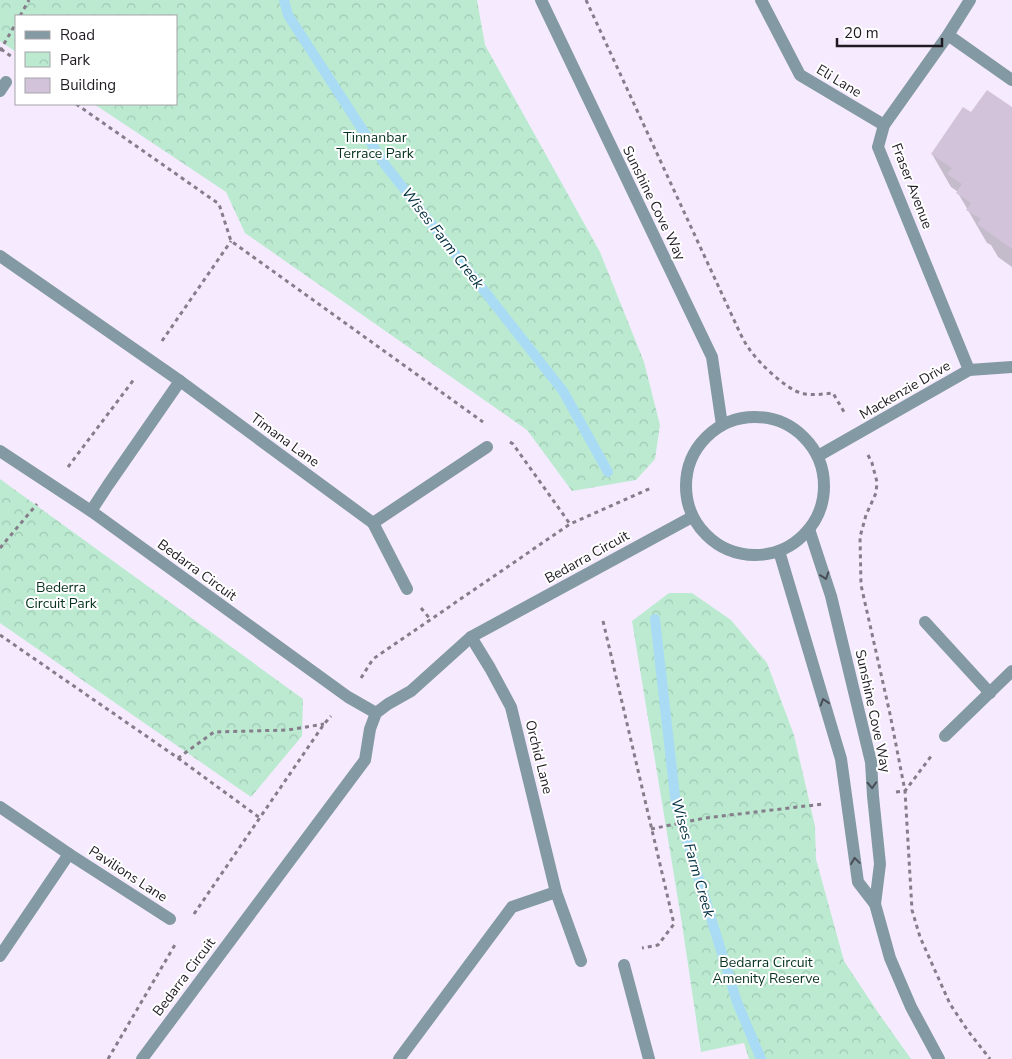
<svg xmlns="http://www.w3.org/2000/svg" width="1012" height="1059" font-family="'Nunito Sans',sans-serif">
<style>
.park{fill:url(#park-crowns)}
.shadow{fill:#0003}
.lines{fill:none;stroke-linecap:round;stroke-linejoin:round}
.stream{stroke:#a9dbf5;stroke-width:10}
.building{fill:#d2c3db}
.path{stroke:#857d8a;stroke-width:3;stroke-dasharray:4 4;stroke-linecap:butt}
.minor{stroke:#8399a3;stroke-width:12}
.oneway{stroke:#484d56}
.labels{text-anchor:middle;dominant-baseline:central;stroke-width:4;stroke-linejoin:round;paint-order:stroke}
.street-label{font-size:14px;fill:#201b23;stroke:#fff}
.park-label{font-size:14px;fill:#083321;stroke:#fff}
.water-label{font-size:15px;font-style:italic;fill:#022f41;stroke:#fff}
</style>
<defs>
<pattern id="park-crowns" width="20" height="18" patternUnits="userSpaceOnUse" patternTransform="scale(1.25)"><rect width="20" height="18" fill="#bbead1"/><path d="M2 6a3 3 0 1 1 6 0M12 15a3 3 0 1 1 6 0" fill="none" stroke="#a0c8b3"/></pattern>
</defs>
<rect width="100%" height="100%" fill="#f6ebfe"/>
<g class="park">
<polygon points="0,0 477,0 485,45 600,252 644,362 660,425 655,459 636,480 572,491 527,430 245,233 226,192 94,104 176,104 176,16 16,16 16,52 0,41"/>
<polygon points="0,479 303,699 302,736 251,797 0,623"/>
<polygon points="669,593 692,593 731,620 767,663 794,735 815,826 816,859 844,961 877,1011 911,1059 749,1059 744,1043 701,1052 682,924 632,621"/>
</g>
<polygon class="shadow" points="1012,109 1012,267 998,257 991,245 987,243 958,193 958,192 951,187 932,154 971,114"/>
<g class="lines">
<g class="stream">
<polyline points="284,0 288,15 386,166 563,391 608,472"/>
<polyline points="655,619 676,805 737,1002 761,1059"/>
</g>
</g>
<polygon class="building" points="987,90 1012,107 1012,249 977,224 981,219 966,210 971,203 956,193 962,184 947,174 952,168 931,154 963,107 971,112"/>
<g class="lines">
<g class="path">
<path d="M586,0L740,333C743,339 746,345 750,350C759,363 786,389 801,393C812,396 822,394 833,393L844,412"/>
<polyline points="20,16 29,0"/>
<polyline points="1,49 12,57"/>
<polyline points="0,51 16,23"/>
<polyline points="76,104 219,204 231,241 483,422"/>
<polyline points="162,341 231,241"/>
<polyline points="510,442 513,444 570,524"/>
<polyline points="868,455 872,463 877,482 876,493 866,515 860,537 861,585 890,714 905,791 912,910 920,937 950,1004 968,1031 990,1059"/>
<polyline points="68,467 135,378"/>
<polyline points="0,548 37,504"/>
<polyline points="421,608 431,620"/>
<polyline points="603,621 674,924 658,945 642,948"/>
<polyline points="0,635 178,758 214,732 288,730 324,724"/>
<polyline points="361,678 373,659 570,524 651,488"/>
<polyline points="178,758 260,818"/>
<polyline points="896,792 905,791 932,755"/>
<polyline points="651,829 705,818 823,804"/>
<polyline points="194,914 324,724 331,716"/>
<polyline points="108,1059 176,943"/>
</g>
<g class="minor">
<polyline points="541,0 712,357 722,425"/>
<polyline points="761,0 800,75 884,125"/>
<polyline points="948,35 1012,80"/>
<polyline points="0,91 6,82"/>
<polyline points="0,256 180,381 373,523 407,589"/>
<polyline points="969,370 878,147 884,125 948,35 970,0"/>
<circle cx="755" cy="486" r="69"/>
<polyline points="0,451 91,511 348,697 376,713"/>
<polyline points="818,456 969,370 1012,367"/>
<polyline points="91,511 108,485 180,381"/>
<polyline points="373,523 487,447"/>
<polyline points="809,529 831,596 871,762 873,796 880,864 875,904"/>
<polyline points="779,551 841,759 858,882 875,904 890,958 911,1007 939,1059"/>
<polyline points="925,622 990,693"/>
<polyline points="471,637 490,668 511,707 556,892 581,961"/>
<polyline points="945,736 1012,671"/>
<polyline points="0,807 69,854 170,919"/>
<polyline points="0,956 69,854"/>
<polyline points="624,965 649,1059"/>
<polyline points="142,1059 365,760 370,729 376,713 388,704 411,691 471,637 692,517"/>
<polyline points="399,1059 512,907 556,892"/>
</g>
</g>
<defs><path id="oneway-chevron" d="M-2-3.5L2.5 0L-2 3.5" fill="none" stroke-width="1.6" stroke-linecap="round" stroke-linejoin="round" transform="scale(1.25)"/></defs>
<g class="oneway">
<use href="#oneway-chevron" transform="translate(825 576) rotate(71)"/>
<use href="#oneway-chevron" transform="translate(824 702) rotate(-107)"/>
<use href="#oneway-chevron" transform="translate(872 785) rotate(87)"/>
<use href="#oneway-chevron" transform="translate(855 861) rotate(-98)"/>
</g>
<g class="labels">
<g class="street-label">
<text transform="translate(839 81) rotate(31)">Eli Lane</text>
<text transform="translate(912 186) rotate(69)">Fraser Avenue</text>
<text transform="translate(654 203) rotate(64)">Sunshine Cove Way</text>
<text transform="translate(905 390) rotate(-30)">Mackenzie Drive</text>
<text transform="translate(285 440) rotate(36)">Timana Lane</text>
<text transform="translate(587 557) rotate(-29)">Bedarra Circuit</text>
<text transform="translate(197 570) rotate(36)">Bedarra Circuit</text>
<text transform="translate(873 711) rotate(78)">Sunshine Cove Way</text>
<text transform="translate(539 757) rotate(76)">Orchid Lane</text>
<text transform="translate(128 874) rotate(33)">Pavilions Lane</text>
<text transform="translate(184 977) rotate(-53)">Bedarra Circuit</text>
</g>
<g class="park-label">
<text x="375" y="137">Tinnanbar<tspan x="375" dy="16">Terrace Park</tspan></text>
<text x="61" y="587">Bederra<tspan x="61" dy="16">Circuit Park</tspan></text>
<text x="766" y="962">Bedarra Circuit<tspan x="766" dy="16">Amenity Reserve</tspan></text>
</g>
<g class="water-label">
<text transform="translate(443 238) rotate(52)">Wises Farm Creek</text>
<text transform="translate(693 858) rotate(74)">Wises Farm Creek</text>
</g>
</g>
<rect x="15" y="15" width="162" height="90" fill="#ffffff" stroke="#a6a4a7"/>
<rect x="25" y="31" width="25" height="8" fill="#8399a3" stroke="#a6a4a7"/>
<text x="60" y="40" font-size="15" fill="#201b23">Road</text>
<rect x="25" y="52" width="25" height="15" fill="url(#park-crowns)" stroke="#a6a4a7"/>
<text x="60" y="65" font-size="15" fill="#201b23">Park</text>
<rect x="25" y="78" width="25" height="15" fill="#d2c3db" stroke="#a6a4a7"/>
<text x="60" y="90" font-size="15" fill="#201b23">Building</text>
<path d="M837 38v8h105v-8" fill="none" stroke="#201b23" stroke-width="2.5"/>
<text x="844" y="38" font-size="15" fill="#201b23" stroke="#ffffff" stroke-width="4" paint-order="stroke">20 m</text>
</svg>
